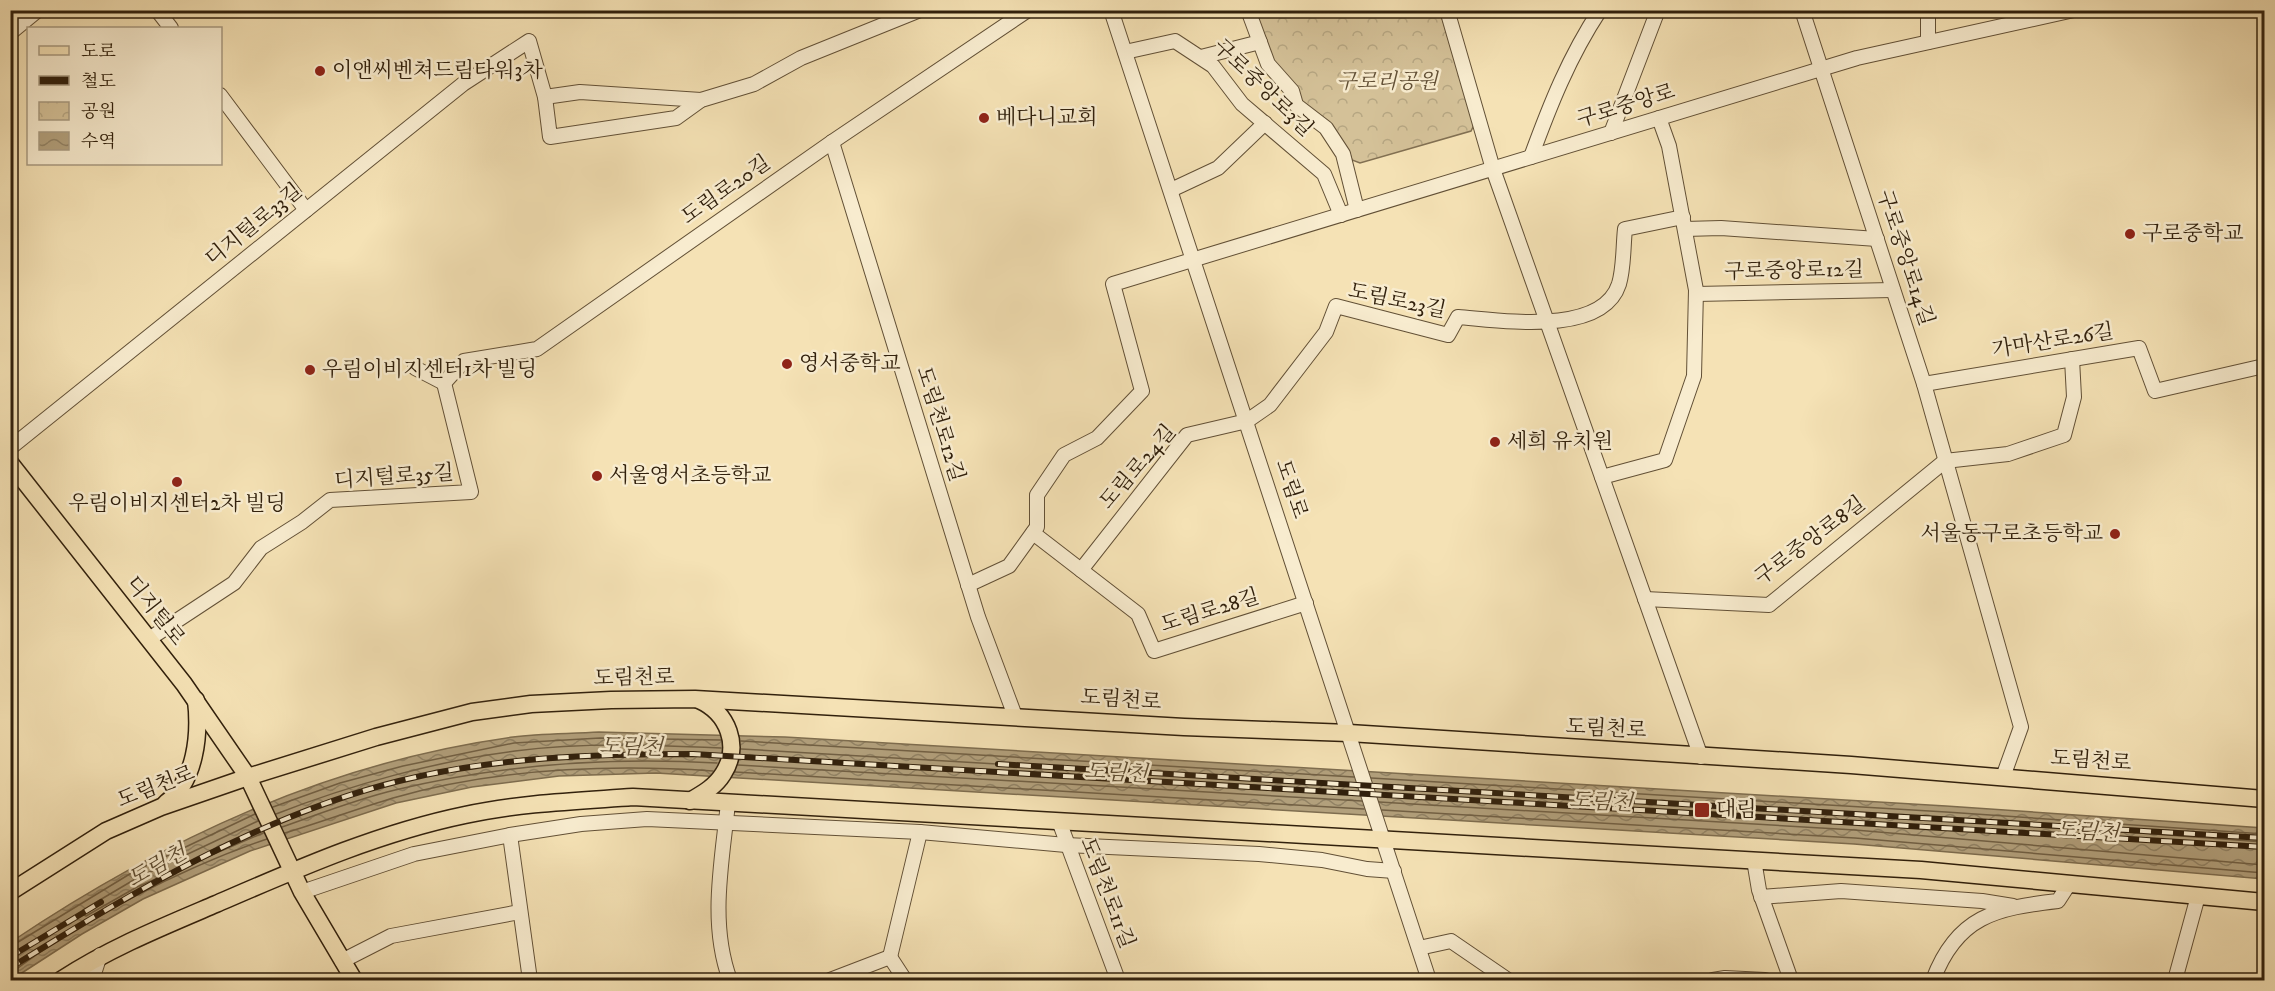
<svg xmlns="http://www.w3.org/2000/svg" width="2275" height="991" font-family="'IM FELL DW Pica','Noto Serif KR',serif">
<style>
.park{fill:url(#park-crowns);stroke:#827052;stroke-width:1.5}
.water{fill:url(#water-waves);stroke:#7e6d4f;stroke-width:1.5}
.lines{fill:none;stroke-linecap:round;stroke-linejoin:round}
.shore{stroke:#726044;stroke-width:1.5}
.minor-casing{stroke:#625036;stroke-width:16}
.major-casing{stroke:#31200c;stroke-width:19}
.minor{stroke:#f8eccf;stroke-width:14}
.major{stroke:#f5e2b5;stroke-width:16}
.rail-casing{stroke:#31200c;stroke-width:6}
.rail{stroke:#f8eccf;stroke-width:4;stroke-dasharray:11;stroke-linecap:butt}
.poi-dot{fill:#8f2418;stroke:#f8eccf;stroke-width:2}
.labels{text-anchor:middle;dominant-baseline:central;stroke-width:5;stroke-linejoin:round;paint-order:stroke}
.poi-label{font-size:21px;fill:#31200c;stroke:#f8eccf;text-anchor:start}
.park-label{font-size:21px;font-style:italic;fill:#625036;stroke:#f8eccf}
.street-label{font-size:21px;fill:#31200c;stroke:#f8eccf}
.water-label{font-size:22px;font-style:italic;fill:#5e4d33;stroke:#f8eccf}
</style>
<defs>
<pattern id="park-crowns" width="20" height="18" patternUnits="userSpaceOnUse" patternTransform="scale(1.5)"><rect width="20" height="18" fill="#d4c198"/><path d="M2 6a3 3 0 1 1 6 0M12 15a3 3 0 1 1 6 0" fill="none" stroke="#b6a682"/></pattern>
<pattern id="water-waves" width="16" height="10" patternUnits="userSpaceOnUse" patternTransform="scale(1.5)"><rect width="16" height="10" fill="#b2a07c"/><path d="M0 5q4-4 8 0t8 0" fill="none" stroke="#918264"/></pattern>
</defs>
<rect width="100%" height="100%" fill="#f5e2b5"/>
<filter id="stains"><feTurbulence type="fractalNoise" baseFrequency=".00333" numOctaves="4"/><feColorMatrix values="0 0 0 0 .2 0 0 0 0 .09 0 0 0 0 .02 0 0 0 .5 -.17"/></filter>
<radialGradient id="worn" r=".72"><stop offset=".6" stop-color="#630" stop-opacity="0"/><stop offset="1" stop-color="#630" stop-opacity=".3"/></radialGradient>
<polygon class="park" points="1255,11 1440,11 1474,125 1471,131 1360,163 1352,160 1349,151 1328,123 1300,100 1297,87 1281,73 1272,59"/>
<path class="water" d="M599,732L785,737L1946,806L2264,828V879L1854,844L656,773L559,776L472,787L396,803L250,851L143,899L82,934L11,980V942C163,840 329,762 513,737C541,733 571,734 599,732Z"/>
<g class="lines">
<g class="shore">
<polyline points="741,741 1354,777"/>
<polyline points="741,749 1356,785"/>
<polyline points="738,765 1362,801"/>
<polyline points="735,772 1364,809"/>
<polyline points="1371,778 1946,812 2264,834"/>
<polyline points="1374,786 1945,819 2264,842"/>
<polyline points="1379,802 1855,830 2264,865"/>
<polyline points="273,807 340,783 403,766 514,743 600,738 721,740"/>
<polyline points="1382,810 1855,838 2264,873"/>
<path d="M276,814C350,785 436,761 515,751C583,742 653,745 721,748"/>
<polyline points="258,821 137,878 83,910 82,914 86,916 137,887 263,833"/>
<path d="M282,827C319,814 357,799 395,790C502,764 608,757 717,763"/>
<path d="M285,833C321,822 357,809 393,798C497,768 607,764 713,771"/>
<polyline points="10,947 133,872 255,814"/>
<path d="M10,974C79,921 184,867 267,839"/>
</g>
<g class="minor-casing">
<g id="minor">
<polyline points="157,10 171,28"/>
<polyline points="1111,10 1429,980"/>
<polyline points="1248,10 1268,64 1292,91 1296,105 1326,128 1343,154 1357,210"/>
<polyline points="1447,10 1493,169 1701,757"/>
<polyline points="1802,10 1924,384 2021,727 2003,777"/>
<polyline points="1928,10 1928,42"/>
<polyline points="10,33 38,10"/>
<polyline points="1125,52 1175,41 1213,66 1242,104 1324,174 1341,215"/>
<polyline points="1201,57 1260,42"/>
<polyline points="220,95 306,210"/>
<polyline points="545,97 550,137 676,118 701,100 754,84 801,58 920,10"/>
<polyline points="1611,133 1658,10"/>
<polyline points="832,142 978,617 1015,716"/>
<path d="M1531,157C1550,105 1569,57 1600,10"/>
<polyline points="1171,190 1218,168 1265,123"/>
<polyline points="1685,229 1721,228 1877,239"/>
<polyline points="1696,294 1893,290"/>
<polyline points="415,368 444,383"/>
<polyline points="444,383 464,361 537,349 832,142 1028,10"/>
<polyline points="1924,384 2139,348 2155,391 2264,366"/>
<polyline points="10,448 463,84 529,41 545,97 580,92 701,100"/>
<polyline points="1602,477 1665,460 1694,376 1696,290 1669,146 1659,118"/>
<polyline points="1033,533 1138,614 1154,651 1306,603"/>
<path d="M1081,570L1187,435L1247,421L1270,405L1326,332L1336,306L1448,335L1458,317C1499,320 1602,337 1619,284C1624,267 1623,247 1625,229L1683,217"/>
<polyline points="968,585 1009,566 1037,527 1037,495 1064,455 1097,438 1142,391 1113,284 1857,58 2074,10"/>
<polyline points="1645,599 1769,605 1945,461 2008,454 2064,435 2074,397 2072,359"/>
<polyline points="149,639 234,583 261,548 302,522 330,500 471,492 444,383"/>
<path d="M728,803C722,862 709,923 730,980"/>
<polyline points="1059,821 1118,980"/>
<polyline points="510,835 530,980"/>
<polyline points="1754,860 1759,890 1791,980"/>
<polyline points="302,892 414,854 510,835 581,824 647,819 920,832 1066,845 1259,854 1322,860 1367,869 1394,871"/>
<polyline points="1761,897 1841,891 1982,901 2013,906"/>
<polyline points="1419,948 1451,941 1508,980"/>
<polyline points="890,957 920,832"/>
<polyline points="342,961 391,936 520,912"/>
<polyline points="92,980 100,955"/>
<polyline points="830,980 890,957 905,980"/>
<polyline points="1713,980 1725,978 1765,980"/>
<path d="M1933,980C1957,916 1996,908 2058,901L2069,884"/>
<polyline points="2175,980 2198,896"/>
</g>
</g>
<g class="major-casing">
<g id="major">
<polyline points="10,463 184,684 248,777 302,892 354,980"/>
<path d="M690,801C702,794 715,787 723,774C741,746 728,713 699,700"/>
<path d="M166,803C196,781 200,734 196,700"/>
<polyline points="10,892 106,831 161,807 248,777 376,737 472,712 531,704 611,700 695,699 1184,727 1349,733 1851,765 2264,799"/>
<path d="M61,980C110,948 162,927 216,904C297,869 378,833 465,815C520,803 577,801 633,797L1921,870L2264,902"/>
</g>
</g>
<use href="#minor" class="minor"/>
<use href="#major" class="major"/>
<g class="rail-casing">
<g id="rail">
<polyline points="998,764 2264,838"/>
<polyline points="10,957 101,902"/>
<path d="M10,968C129,894 262,815 399,781C495,757 594,754 693,754L2264,847"/>
</g>
</g>
<use href="#rail" class="rail"/>
</g>
<g class="poi-dot">
<circle cx="320" cy="71" r="6"/>
<circle cx="984" cy="118" r="6"/>
<circle cx="2130" cy="234" r="6"/>
<circle cx="787" cy="364" r="6"/>
<circle cx="310" cy="370" r="6"/>
<circle cx="1495" cy="442" r="6"/>
<circle cx="597" cy="476" r="6"/>
<circle cx="177" cy="482" r="6"/>
<circle cx="2115" cy="534" r="6"/>
<rect x="1694" y="802" width="16" height="16" rx="3"/>
</g>
<g class="labels">
<g class="poi-label">
<text x="332" y="71">이앤씨벤쳐드림타워3차</text>
<text x="996" y="118">베다니교회</text>
<text x="2142" y="234">구로중학교</text>
<text x="799" y="364">영서중학교</text>
<text x="322" y="370">우림이비지센터1차 빌딩</text>
<text x="1507" y="442">세희 유치원</text>
<text x="609" y="476">서울영서초등학교</text>
<text x="177" y="504" text-anchor="middle">우림이비지센터2차 빌딩</text>
<text x="2103" y="534" text-anchor="end">서울동구로초등학교</text>
<text x="1716" y="810">대림</text>
</g>
<g class="park-label">
<text x="1387" y="82">구로리공원</text>
</g>
<g class="street-label">
<text transform="translate(1263 88) rotate(44)">구로중앙로3길</text>
<text transform="translate(1626 106) rotate(-17)">구로중앙로</text>
<text transform="translate(726 190) rotate(-35)">도림로20길</text>
<text transform="translate(254 225) rotate(-39)">디지털로33길</text>
<text transform="translate(1905 258) rotate(72)">구로중앙로14길</text>
<text transform="translate(1794 271) rotate(-1)">구로중앙로12길</text>
<text transform="translate(1397 301) rotate(12)">도림로23길</text>
<text transform="translate(2053 341) rotate(-9)">가마산로26길</text>
<text transform="translate(940 424) rotate(73)">도림천로12길</text>
<text transform="translate(1138 467) rotate(-49)">도림로24길</text>
<text transform="translate(394 477) rotate(-4)">디지털로35길</text>
<text transform="translate(1291 489) rotate(72)">도림로</text>
<text transform="translate(1810 541) rotate(-37)">구로중앙로8길</text>
<text transform="translate(155 611) rotate(52)">디지털로</text>
<text transform="translate(1210 611) rotate(-17)">도림로28길</text>
<text transform="translate(634 678) rotate(-1)">도림천로</text>
<text transform="translate(1121 700) rotate(4)">도림천로</text>
<text transform="translate(1606 729) rotate(3)">도림천로</text>
<text transform="translate(2091 761) rotate(4)">도림천로</text>
<text transform="translate(156 787) rotate(-21)">도림천로</text>
<text transform="translate(1107 893) rotate(69)">도림천로11길</text>
</g>
<g class="water-label">
<text transform="translate(631 747) rotate(2)">도림천</text>
<text transform="translate(1116 773) rotate(3)">도림천</text>
<text transform="translate(1601 802) rotate(3)">도림천</text>
<text transform="translate(2087 832) rotate(4)">도림천</text>
<text transform="translate(157 866) rotate(-29)">도림천</text>
</g>
</g>
<rect width="2275" height="991" fill="none" stroke="#f5e2b5" stroke-width="36"/>
<rect x="12" y="12" width="2251" height="967" fill="none" stroke="#31200c" stroke-width="3"/>
<rect x="18" y="18" width="2239" height="955" fill="none" stroke="#31200c" stroke-width="1.5"/>
<rect x="27" y="27" width="195" height="138" fill="#f8eccf" stroke="#a89a81" stroke-width="1.5"/>
<rect x="39" y="46" width="30" height="9" fill="#f5e2b5" stroke="#a89a81" stroke-width="1.5"/>
<text x="81" y="57" font-size="18" fill="#31200c">도로</text>
<rect x="39" y="76" width="30" height="9" fill="#31200c" stroke="#a89a81" stroke-width="1.5"/>
<text x="81" y="87" font-size="18" fill="#31200c">철도</text>
<rect x="39" y="102" width="30" height="18" fill="url(#park-crowns)" stroke="#a89a81" stroke-width="1.5"/>
<text x="81" y="117" font-size="18" fill="#31200c">공원</text>
<rect x="39" y="132" width="30" height="18" fill="url(#water-waves)" stroke="#a89a81" stroke-width="1.5"/>
<text x="81" y="147" font-size="18" fill="#31200c">수역</text>
<rect width="100%" height="100%" filter="url(#stains)"/>
<rect width="100%" height="100%" fill="url(#worn)"/>
</svg>
